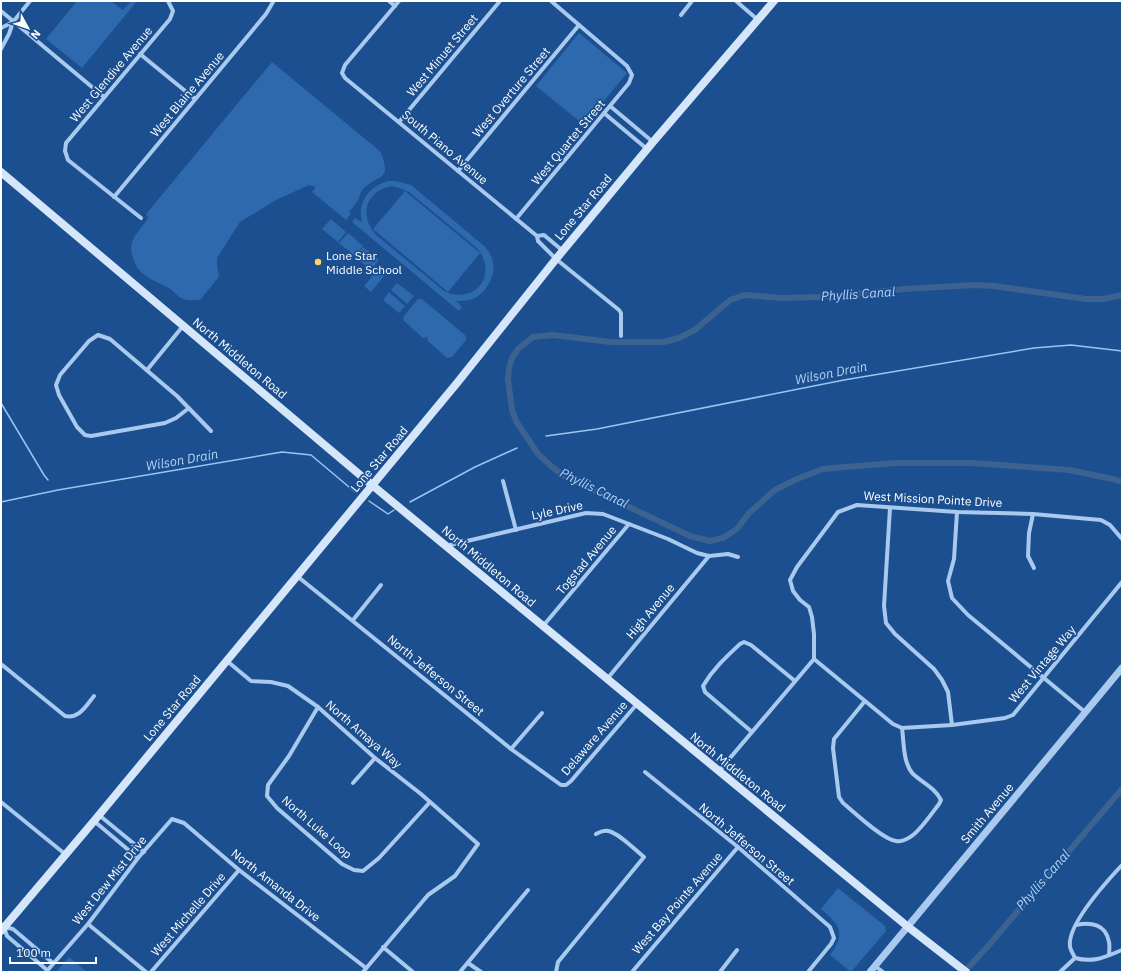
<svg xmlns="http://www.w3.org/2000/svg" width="1123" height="973" font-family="'IBM Plex Sans',sans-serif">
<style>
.green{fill:#2e69ad;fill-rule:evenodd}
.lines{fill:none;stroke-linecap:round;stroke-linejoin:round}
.stream{stroke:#9cc4f0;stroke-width:1.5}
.canal{stroke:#3c6290;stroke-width:6}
.minor{stroke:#a9c9ee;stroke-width:4}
.tertiary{stroke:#a9c9ee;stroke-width:7}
.secondary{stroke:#d6e6fa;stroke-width:8}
.poi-dot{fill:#ffd166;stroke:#1b4f8f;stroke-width:1.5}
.labels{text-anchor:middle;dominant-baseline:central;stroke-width:3.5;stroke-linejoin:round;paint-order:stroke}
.street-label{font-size:12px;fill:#fff;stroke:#1b4f8f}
.poi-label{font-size:12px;fill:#fff;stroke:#1b4f8f;text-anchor:start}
.water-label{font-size:13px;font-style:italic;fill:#b5d3f5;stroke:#1b4f8f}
</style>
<rect width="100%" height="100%" fill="#1b4f8f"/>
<g class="green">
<polygon points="77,1 111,1 123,10 131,1 137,1 82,68 46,39"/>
<polygon points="579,33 627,73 584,125 536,86"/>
<path d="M272,62L381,152C391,181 381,173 364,188C360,192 360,197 357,202C355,205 352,208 349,212L351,214L346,220L312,192L316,187L309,185L276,200L240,222L217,258V265L219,275L218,278L200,300C194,300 186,301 181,298C176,295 173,290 167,287C153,280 137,275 133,258C131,252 130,246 133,240C136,233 142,227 147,220L148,217L146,214Z"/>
<path d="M388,181H396L411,185L483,245C487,249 490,253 492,258C497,273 488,291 475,298C469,301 462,301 456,301L462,307L459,311L352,222L355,218L362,222C357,203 369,186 388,181ZM392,186L399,188L409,192L477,248C499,274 475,306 444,291L375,234C359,214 366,191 392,186Z"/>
<polygon points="405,191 480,253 448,292 373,229"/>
<polygon points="331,219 346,232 338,242 322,229"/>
<polygon points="348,233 363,246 355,256 339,243"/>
<polygon points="363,247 379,260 371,270 355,257"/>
<polygon points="380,267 387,272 371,292 364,286"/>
<polygon points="397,283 414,296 407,304 391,290"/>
<polygon points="389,292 405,306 399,313 383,300"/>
<polygon points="418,299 422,299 466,336 466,340 452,357 447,358 428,341 427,337 423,338 404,321 403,317"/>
<path d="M838,888L885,926L886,931L851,972L830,955C847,933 839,924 821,909Z"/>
<polygon points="69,957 87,972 56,972"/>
</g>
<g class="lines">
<g class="stream">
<polyline points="1,403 44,475 48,480"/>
<polyline points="546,436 597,429 844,380 1034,348 1071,345 1122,351"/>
<polyline points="369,501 388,514 394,510"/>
<polyline points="1,502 58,490 282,452 311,455 355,492"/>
<polyline points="410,502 475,467 517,448"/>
</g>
<g class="canal">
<polyline points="1122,295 1104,299 1086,299 994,286 975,285 904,289 821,297 782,298 745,295 730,300 695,330 679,338 664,342 610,342 553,335 533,337 518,349 512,358 509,368 508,379 512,410 516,421 538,454 551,466 564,476 690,536 710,541 723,538 737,529 749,513 775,490 797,479 823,469 833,468 896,463 972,463 1069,470 1113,479 1122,482"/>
<polyline points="964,972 989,945 1122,789"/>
</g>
<g class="minor">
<polyline points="389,1 395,6"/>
<polyline points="399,1 345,65 342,73 345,78 537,236"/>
<polyline points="736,1 758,20"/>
<polyline points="1,11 104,97"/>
<polyline points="681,15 692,1"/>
<polyline points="13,22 30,1"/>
<polyline points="1,28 13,22 9,34 1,49"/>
<polyline points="140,54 195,99"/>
<polyline points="610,106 653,142"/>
<polyline points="604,113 647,149"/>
<polyline points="399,122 500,1"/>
<polyline points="458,171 579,25"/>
<polyline points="114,197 266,14 273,2 272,1"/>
<polyline points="141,218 68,160 65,151 66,143 170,19 173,11 168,1"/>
<polyline points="516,219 629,83 632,75 627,66 551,1"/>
<polyline points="563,251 544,235 537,236 538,241 556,259 619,310 621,313 621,336"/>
<polyline points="147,370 183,326"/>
<polyline points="189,408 176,418 165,423 91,436 85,435 77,427 59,395 56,385 60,375 89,341 98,335 110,339 177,396 211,431"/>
<polyline points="503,481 516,530"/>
<polyline points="890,508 884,606 886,623 895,634 934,669 942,680 948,692 952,725"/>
<polyline points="957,512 954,559 948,581 952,598 968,615 1085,712"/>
<polyline points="1033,514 1029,533 1028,556 1034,568"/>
<polyline points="446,546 586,513 603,514 668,539 697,553 709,556 728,554 738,557"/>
<polyline points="297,576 511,749 561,785 566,785 571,781 637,704"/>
<polyline points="353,620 381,585"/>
<polyline points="543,626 629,524"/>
<polyline points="814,659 893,724 902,728 952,725 1005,718 1013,715 1122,582"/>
<polyline points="227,661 251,681 271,682 288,686 318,707 375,758 421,794 478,844 455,876 428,895 363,972"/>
<path d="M1,664L65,716C79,719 86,706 94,696"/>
<polyline points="607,679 709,556"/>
<path d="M865,701L834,739L833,748L839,797L843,803C854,812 883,840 896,841C902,842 908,839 913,835C922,828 932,813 939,804L941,800C935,788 923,783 913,774C903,763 904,743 902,728"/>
<polyline points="318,707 289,756 268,785 267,796 277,808 342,864 354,870 363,871 379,858 430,802"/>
<path d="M752,732L705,692L703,686C713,669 726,657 740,644L744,642L751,645L795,681"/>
<polyline points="511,749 542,713"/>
<polyline points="719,771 814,659 814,634 812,617 809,607 800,600 793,591 790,580 797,567 838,512 857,505 957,512 1033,514 1101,520 1110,525 1122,539"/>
<polyline points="645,772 738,847 830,927 834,938 831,944 808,972"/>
<polyline points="353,783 375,758"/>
<polyline points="1,802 65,854"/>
<polyline points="99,815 144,852"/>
<polyline points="94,821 138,858"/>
<polyline points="1,924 4,927 13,929 53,963"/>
<polyline points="88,924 146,972"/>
<path d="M1076,925C1091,922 1106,924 1109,942C1110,946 1109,951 1109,955"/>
<polyline points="4,927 7,936 47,970"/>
<polyline points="383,947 413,972"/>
<path d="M1075,958C1094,963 1105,957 1122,950"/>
<polyline points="468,963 481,972"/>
<polyline points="875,966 883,972"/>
<polyline points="46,972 88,924 138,858 172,819 184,823 239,870 366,968"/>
<polyline points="151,972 239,870"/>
<polyline points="460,972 528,890"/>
<path d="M556,972L558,962L644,857C635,850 619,833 608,831C603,830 600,832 596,834"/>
<polyline points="632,972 738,847"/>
<polyline points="720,972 737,950"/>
<path d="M1060,972L1075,958C1074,955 1070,950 1070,946C1067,924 1108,880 1122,865"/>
</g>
<polyline class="tertiary" points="870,972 1122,668"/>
<g class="secondary">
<polyline points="1,172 372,485 907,926 966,972"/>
<polyline points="1,931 94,821 457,383 556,259 653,142 774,1"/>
</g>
</g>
<circle class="poi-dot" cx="318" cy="262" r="4"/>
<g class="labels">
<g class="street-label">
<text transform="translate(442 55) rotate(-50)">West Minuet Street</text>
<text transform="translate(111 74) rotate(-50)">West Glendive Avenue</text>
<text transform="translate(511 92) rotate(-50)">West Overture Street</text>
<text transform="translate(187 94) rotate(-50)">West Blaine Avenue</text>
<text transform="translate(568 142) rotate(-50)">West Quartet Street</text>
<text transform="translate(445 147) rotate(40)">South Piano Avenue</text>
<text transform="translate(583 207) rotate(-50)">Lone Star Road</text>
<text transform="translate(240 358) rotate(40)">North Middleton Road</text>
<text transform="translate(379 459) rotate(-50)">Lone Star Road</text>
<text transform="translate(933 499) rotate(3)">West Mission Pointe Drive</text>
<text transform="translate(557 510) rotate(-12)">Lyle Drive</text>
<text transform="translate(586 560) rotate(-50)">Togstad Avenue</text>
<text transform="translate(489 566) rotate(40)">North Middleton Road</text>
<text transform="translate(650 611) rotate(-50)">High Avenue</text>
<text transform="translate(1042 664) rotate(-50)">West Vintage Way</text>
<text transform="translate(436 675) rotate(39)">North Jefferson Street</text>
<text transform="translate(172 708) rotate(-50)">Lone Star Road</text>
<text transform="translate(364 734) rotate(41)">North Amaya Way</text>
<text transform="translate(594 738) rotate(-49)">Delaware Avenue</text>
<text transform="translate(738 772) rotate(39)">North Middleton Road</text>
<text transform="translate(987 813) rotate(-50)">Smith Avenue</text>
<text transform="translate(317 827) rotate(41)">North Luke Loop</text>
<text transform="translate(747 844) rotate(40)">North Jefferson Street</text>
<text transform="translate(109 880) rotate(-51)">West Dew Mist Drive</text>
<text transform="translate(276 885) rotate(38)">North Amanda Drive</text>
<text transform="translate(677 903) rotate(-49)">West Bay Pointe Avenue</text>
<text transform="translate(188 914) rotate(-49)">West Michelle Drive</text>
</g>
<g class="poi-label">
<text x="326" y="255">Lone Star<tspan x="326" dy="14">Middle School</tspan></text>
</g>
<g class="water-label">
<text transform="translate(858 294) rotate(-4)">Phyllis Canal</text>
<text transform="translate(831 373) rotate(-11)">Wilson Drain</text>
<text transform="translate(182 460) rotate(-10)">Wilson Drain</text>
<text transform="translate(594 488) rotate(26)">Phyllis Canal</text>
<text transform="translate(1043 880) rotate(-49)">Phyllis Canal</text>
</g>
</g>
<rect width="1123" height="973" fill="none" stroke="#ffffff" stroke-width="4"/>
<g transform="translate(28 28) rotate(130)" stroke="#1b4f8f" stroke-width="3" paint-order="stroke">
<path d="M0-3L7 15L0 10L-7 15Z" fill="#ffffff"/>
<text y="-6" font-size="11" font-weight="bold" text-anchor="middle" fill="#ffffff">N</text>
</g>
<path d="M10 957v6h86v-6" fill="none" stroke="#ffffff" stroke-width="2"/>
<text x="16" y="957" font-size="12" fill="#ffffff" stroke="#1b4f8f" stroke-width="3" paint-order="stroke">100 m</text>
</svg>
